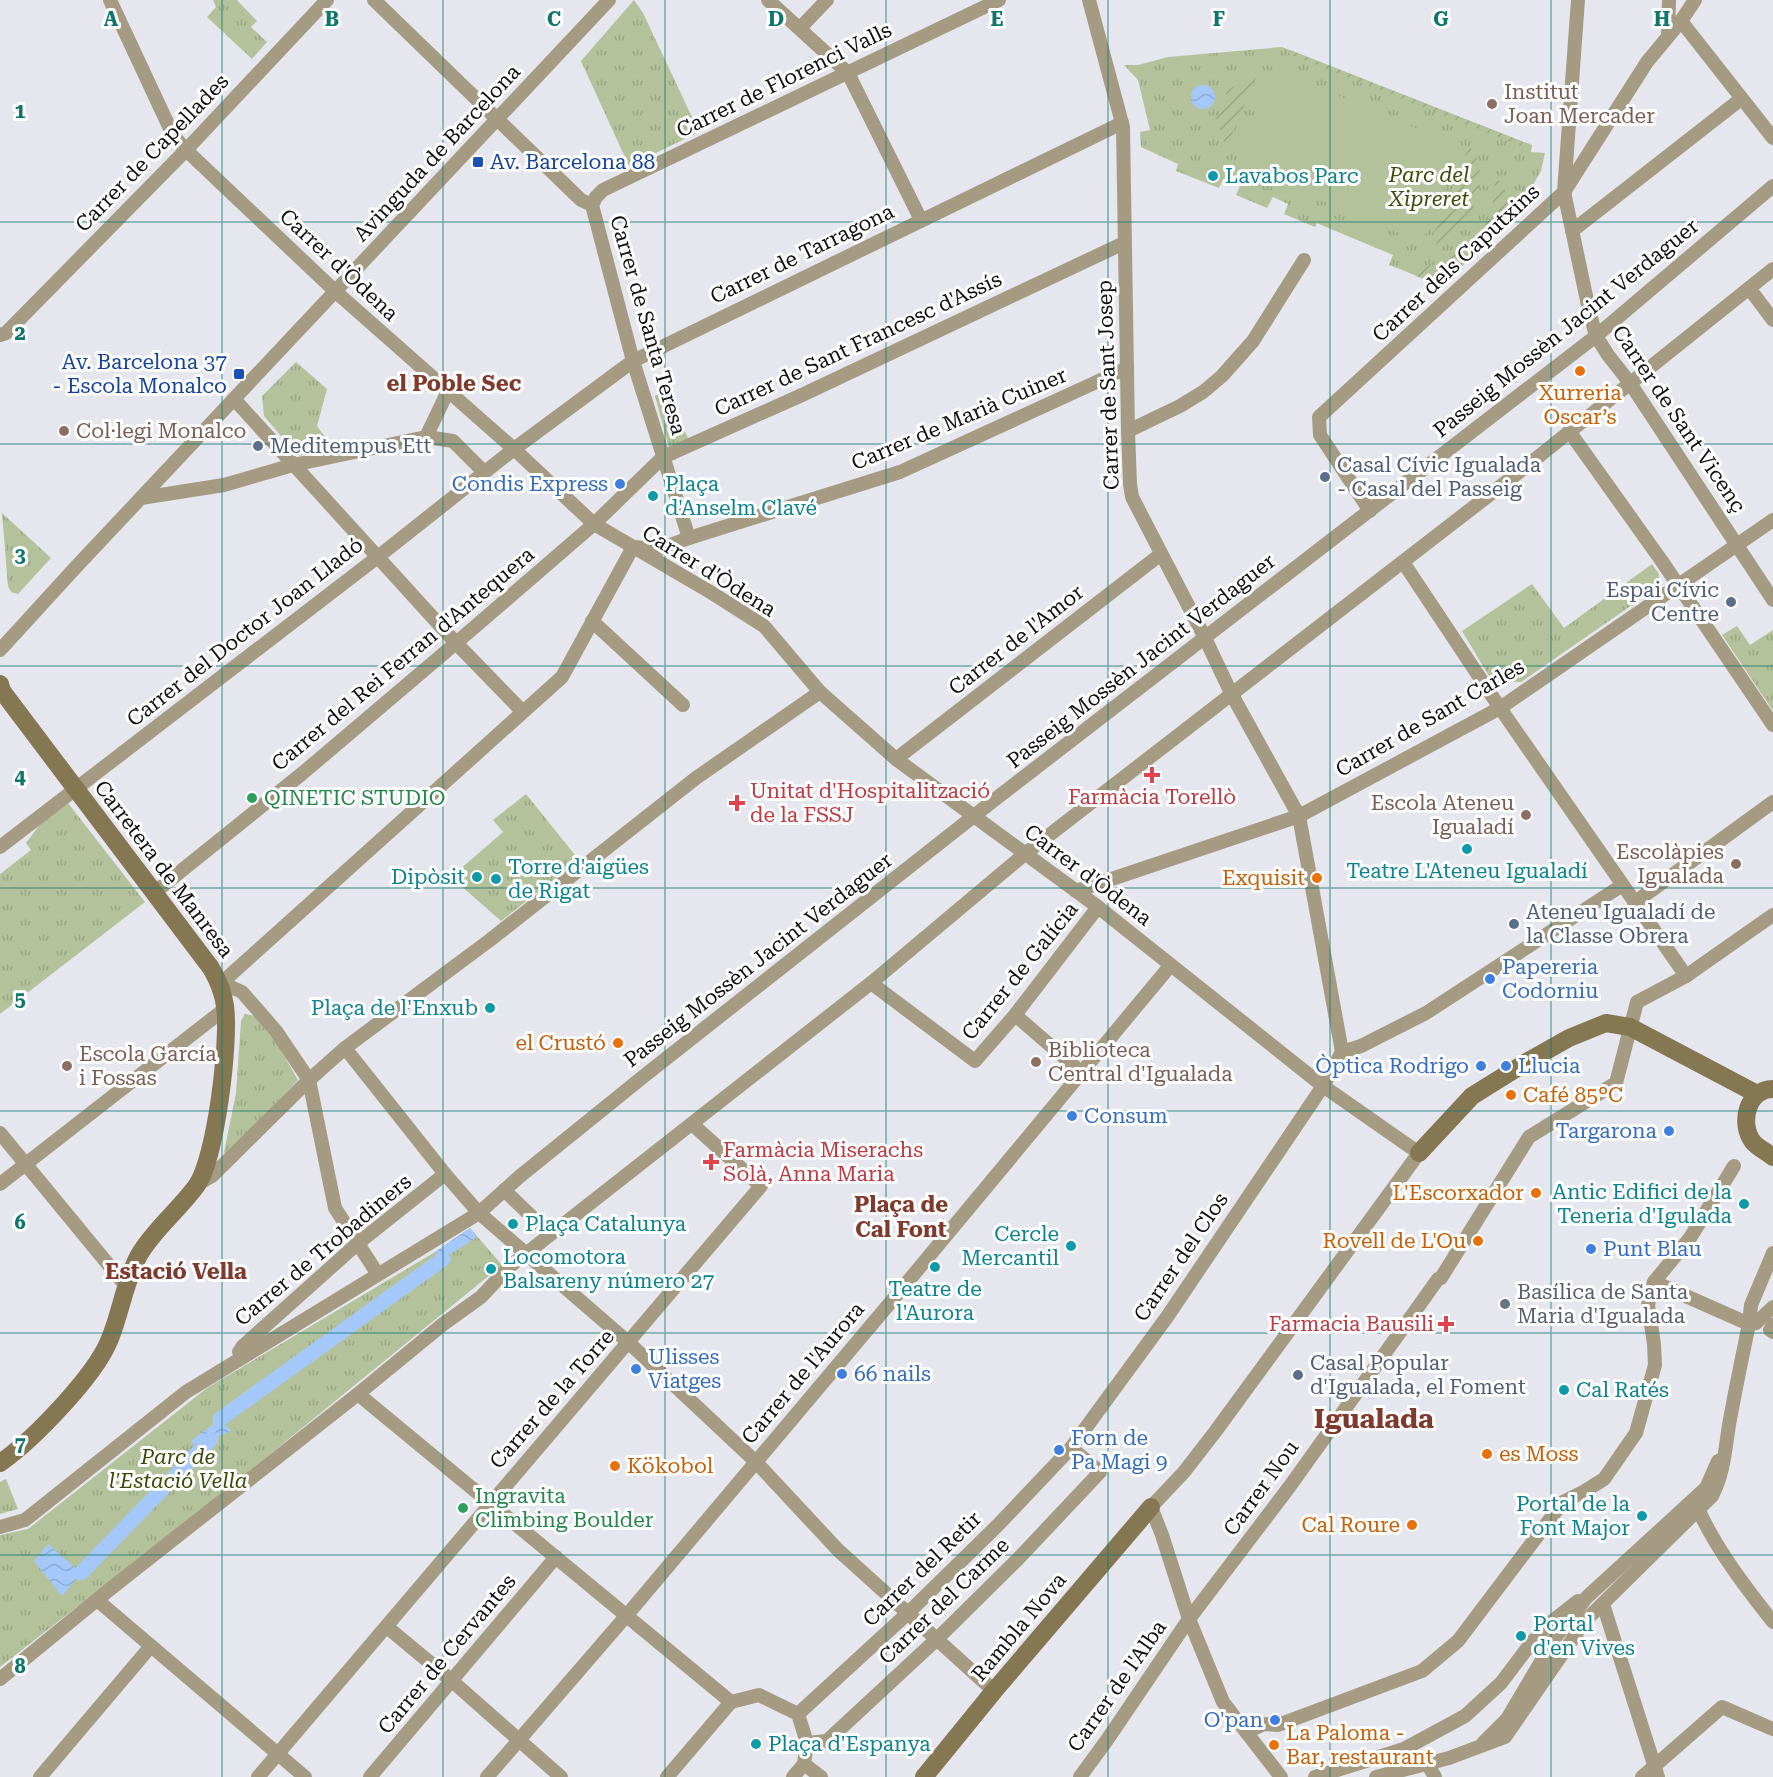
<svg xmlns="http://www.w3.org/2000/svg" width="1773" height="1777" font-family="'Roboto Serif',serif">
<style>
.grass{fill:url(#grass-tufts)}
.garden{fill:url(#garden-furrows)}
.pitch{fill:#b4c29b}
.water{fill:url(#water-waves)}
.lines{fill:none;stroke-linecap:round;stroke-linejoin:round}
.canal{stroke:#a5c8fb;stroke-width:15}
.street{stroke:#a59b83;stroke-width:14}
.secondary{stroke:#857752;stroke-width:18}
.grid{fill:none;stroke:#0f766e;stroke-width:1.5;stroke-opacity:0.55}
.education-dot{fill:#8d6e63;stroke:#fff;stroke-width:2}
.transit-dot{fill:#1a4fb4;stroke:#fff;stroke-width:2}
.culture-dot{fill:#0f9aa8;stroke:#fff;stroke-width:2}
.food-dot{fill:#e8710a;stroke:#fff;stroke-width:2}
.service-dot{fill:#5c6f8a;stroke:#fff;stroke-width:2}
.shop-dot{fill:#3f7fe0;stroke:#fff;stroke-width:2}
.health-dot{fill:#e0444e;stroke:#fff;stroke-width:2}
.leisure-dot{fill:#2e9e5b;stroke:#fff;stroke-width:2}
.worship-dot{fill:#6b7280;stroke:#fff;stroke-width:2}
.labels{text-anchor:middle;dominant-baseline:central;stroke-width:6;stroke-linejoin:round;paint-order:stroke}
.street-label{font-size:21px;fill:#101013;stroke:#fff}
.education-label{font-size:21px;fill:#785e54;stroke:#fff;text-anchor:start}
.transit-label{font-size:21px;fill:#164399;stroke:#fff;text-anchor:start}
.park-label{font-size:21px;font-style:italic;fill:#3b4b09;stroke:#fff}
.culture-label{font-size:21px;fill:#0d838f;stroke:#fff;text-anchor:start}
.food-label{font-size:21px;fill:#c56008;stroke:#fff;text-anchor:end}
.service-label{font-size:21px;fill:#4e5e75;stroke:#fff;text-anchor:start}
.shop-label{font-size:21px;fill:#366cbe;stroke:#fff;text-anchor:start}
.health-label{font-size:21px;fill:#be3a42;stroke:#fff;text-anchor:start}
.leisure-label{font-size:21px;fill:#27864d;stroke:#fff;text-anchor:start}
.worship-label{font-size:21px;fill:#5b616d;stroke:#fff;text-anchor:start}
.neighbourhood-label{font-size:22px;font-weight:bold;fill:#803a2d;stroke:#fff}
.district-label{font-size:27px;font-weight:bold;fill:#803a2d;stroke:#fff}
.grid-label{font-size:20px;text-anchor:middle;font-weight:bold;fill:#0f766e;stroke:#fff;stroke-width:6;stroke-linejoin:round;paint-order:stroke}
</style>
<defs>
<pattern id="grass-tufts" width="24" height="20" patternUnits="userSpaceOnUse" patternTransform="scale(1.5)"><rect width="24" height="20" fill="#b4c29b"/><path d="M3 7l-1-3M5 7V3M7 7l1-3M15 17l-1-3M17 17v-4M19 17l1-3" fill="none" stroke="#9aa685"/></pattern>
<pattern id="garden-furrows" width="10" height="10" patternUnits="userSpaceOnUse" patternTransform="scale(1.5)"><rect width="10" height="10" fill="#b4c29b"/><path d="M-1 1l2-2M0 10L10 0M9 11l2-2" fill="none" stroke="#9aa685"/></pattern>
<pattern id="water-waves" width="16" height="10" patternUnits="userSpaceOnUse" patternTransform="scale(1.5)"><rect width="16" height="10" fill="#a5c8fb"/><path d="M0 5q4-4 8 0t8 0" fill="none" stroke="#8dabd6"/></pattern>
</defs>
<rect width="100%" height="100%" fill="#e6e6ef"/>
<g class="grass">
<polygon points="213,0 237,0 257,21 251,27 267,42 252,59 207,17 216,7"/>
<polygon points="634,0 643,13 699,132 629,166 581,61"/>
<polygon points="1282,47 1532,145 1531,152 1545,153 1541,171 1530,190 1515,205 1502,212 1496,230 1489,240 1462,266 1440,277 1426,279 1389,265 1393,255 1317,223 1315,227 1284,214 1288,204 1273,197 1267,208 1236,195 1240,186 1223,179 1219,188 1176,171 1178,164 1141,147 1140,132 1150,130 1138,80 1124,65 1138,65 1168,57"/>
<polygon points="296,362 327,389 317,426 333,448 298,456 264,416 262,396"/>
<polygon points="666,391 689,440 669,448 655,396"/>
<polygon points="2,513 51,558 18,594 11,592 8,586"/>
<polygon points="1652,564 1659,574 1658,587 1521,682 1492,681 1462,631 1532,584 1564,628"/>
<polygon points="1737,626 1750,645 1773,630 1773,711 1722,635"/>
<polygon points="526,794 579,860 501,921 451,877 503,832 493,820"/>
<polygon points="68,803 145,902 0,1014 0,874 31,850 26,843 44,819"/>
<polygon points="245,1014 256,1016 278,1045 298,1080 226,1155 224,1152 236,1093 241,1021"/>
<polygon points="470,1228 502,1265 209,1504 0,1667 0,1535 28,1529 207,1388 435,1252"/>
<polygon points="6,1479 18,1509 0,1514 0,1482"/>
</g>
<g class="garden">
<polygon points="1290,50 1523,142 1521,146 1289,54"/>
<path d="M1258,73L1226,149L1216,117C1225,109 1227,103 1226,91Z"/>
<path d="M1469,146C1471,150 1475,154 1477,158C1486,183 1474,218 1454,235C1447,241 1438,243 1429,246Z"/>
<path d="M1495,175L1515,205L1502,212C1500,218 1499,224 1496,230C1486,250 1449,282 1425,279C1420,279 1413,274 1408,272C1444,264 1486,245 1493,203C1495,194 1494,184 1495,175Z"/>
</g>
<g class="pitch">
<polygon points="1274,69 1461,147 1422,242 1234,165"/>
<polygon points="1321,213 1398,245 1394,255 1317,223"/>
</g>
<g class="water">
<circle cx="1203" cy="97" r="12"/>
<polygon points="470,1228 477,1237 443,1259 435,1252"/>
<polygon points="220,1419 231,1431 211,1439 199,1451 191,1441"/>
<polygon points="48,1544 81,1573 62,1596 34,1561"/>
</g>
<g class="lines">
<g class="canal">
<polyline points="220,1419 443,1259"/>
<polyline points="81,1573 211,1439"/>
</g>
<g class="street">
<polyline points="110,0 173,135 186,150 336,292 514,449 594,524 712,593 764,626 820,692 896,759 1098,907 1323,1086 1419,1153 1215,1432 1184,1472 1151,1507 1162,1535 1189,1619 1223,1702 1281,1777"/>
<polyline points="374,0 581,200 592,205"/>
<polyline points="768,0 848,73 921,220"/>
<polyline points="1089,0 1123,127 1128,431 1130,484 1132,497 1205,638 1231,693 1299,816 1342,1052"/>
<polyline points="1578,0 1564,192 1589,310 1596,336 1608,355 1630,383 1773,600"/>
<polyline points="1681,21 1773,138"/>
<polyline points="800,28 827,0"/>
<polyline points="1668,36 1669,0"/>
<polyline points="592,205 596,197 603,190 999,0"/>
<polyline points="592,205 633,361 689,538"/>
<polyline points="1572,231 1741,99"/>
<polyline points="1749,288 1773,320"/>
<polyline points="0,335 6,333 186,150 327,0"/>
<polyline points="234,399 456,643 522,711"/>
<polyline points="1128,431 1180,406 1203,392 1222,376 1253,341 1304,260"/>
<polyline points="1569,431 1661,560 1773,725"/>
<polyline points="426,437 448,391"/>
<polyline points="141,498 224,485 293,465 426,437 453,441 484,472"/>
<polyline points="1370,511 1320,435 1319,417 1564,192 1647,62 1681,21 1695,0"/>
<polyline points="1403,562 1500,708 1686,976"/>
<polyline points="592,621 683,705"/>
<polyline points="0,650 75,568 609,0"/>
<polyline points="896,759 1161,554"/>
<polyline points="0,847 379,556 514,449 633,361 1122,123"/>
<polyline points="1076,891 1299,816 1500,708 1773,520"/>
<polyline points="155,892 304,772 456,643 594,524 663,457 802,395 1124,243"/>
<polyline points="1634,903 1773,802"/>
<polyline points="871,983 975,1061 1015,1015 1098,907"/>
<polyline points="1015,1015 1081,1072"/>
<polyline points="345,1048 445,1174 479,1213 628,1342 756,1462 838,1550 994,1691"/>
<polyline points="1342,1052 1361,1046 1426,1013 1621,886"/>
<polyline points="0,1133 126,1286"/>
<polyline points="0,1184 226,1008"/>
<polyline points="198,1184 212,1176 309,1080 345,1048 490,940 696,778 820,692"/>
<polyline points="504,1190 550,1234"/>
<polyline points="377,1273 335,1208 309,1080 276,1031 242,992 231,987 221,986 228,977 562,677 633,547 660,549 689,538 900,472 1127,368"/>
<polyline points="1654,1282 1749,1324 1756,1323 1773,1307"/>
<polyline points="1773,1325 1770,1330 1773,1332"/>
<polyline points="239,1352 243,1346 357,1244 445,1174"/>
<polyline points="358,1394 731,1702 759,1695 798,1714 807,1743 804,1764 821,1777"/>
<path d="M1699,1511C1717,1550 1746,1588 1773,1622"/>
<polyline points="0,1527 25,1520 186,1392 479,1213 519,1177 644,1076 998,797 1596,336 1773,186"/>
<polyline points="97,1600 305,1777"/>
<polyline points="1603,1604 1658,1777"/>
<polyline points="387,1627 452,1681 561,1777"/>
<polyline points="0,1679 109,1590 358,1394 442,1325 481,1297 509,1267 871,983 1026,853 1528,465 1773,269"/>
<polyline points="798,1714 907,1614 998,1525 1071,1448 1167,1317 1323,1086 1342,1052"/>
<polyline points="1246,1732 1264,1724 1278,1725 1422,1671 1458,1641 1563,1502 1585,1491 1604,1479 1636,1433 1655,1365 1654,1344 1648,1305 1654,1282 1690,1238 1734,1166"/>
<polyline points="807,1743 827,1741 937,1639 1018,1559 1100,1472 1071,1448"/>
<polyline points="1483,1743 1507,1719 1555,1638 1587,1597 1706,1488 1718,1461"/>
<polyline points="1427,1763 1435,1777"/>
<polyline points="40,1777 151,1646"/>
<polyline points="258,1777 761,1186 692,1124"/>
<polyline points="370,1777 556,1557"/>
<polyline points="487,1777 627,1615 895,1297 1170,966"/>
<polyline points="667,1777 731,1702"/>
<polyline points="793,1777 804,1764"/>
<polyline points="1080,1777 1107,1740 1189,1619 1290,1486 1438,1279 1441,1278 1529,1137 1616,1083 1637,1002 1686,976 1773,915"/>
<polyline points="1315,1777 1404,1749 1465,1716 1501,1683 1532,1642 1550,1623 1578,1601"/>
<path d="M1376,1777L1449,1758L1505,1737L1585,1621L1712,1496C1724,1473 1725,1450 1729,1425C1735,1391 1742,1358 1749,1324L1751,1305L1773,1253"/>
<polyline points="1642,1777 1722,1707 1773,1729"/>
</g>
<g class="secondary">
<path d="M0,684L2,691L211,968C218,980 223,991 225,1006C230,1040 216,1157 197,1185C180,1209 154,1229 139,1255C124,1283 121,1313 109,1341C94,1377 32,1441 0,1463"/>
<path d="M1773,1089C1747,1089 1739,1124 1753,1142C1758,1148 1767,1152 1773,1157"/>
<polyline points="1419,1153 1472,1096 1530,1060 1569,1038 1606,1023 1630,1027 1757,1094"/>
<polyline points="924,1777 994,1691 1151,1507"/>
</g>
</g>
<path class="grid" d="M222,0V1777M443,0V1777M665,0V1777M886,0V1777M1108,0V1777M1330,0V1777M1551,0V1777M0,222H1773M0,444H1773M0,666H1773M0,888H1773M0,1111H1773M0,1333H1773M0,1555H1773"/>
<g class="education-dot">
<circle cx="1492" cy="104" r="6"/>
<circle cx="64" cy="431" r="6"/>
<circle cx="1526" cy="815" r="6"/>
<circle cx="1736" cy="864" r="6"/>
<circle cx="1036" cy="1062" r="6"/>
<circle cx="67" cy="1066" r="6"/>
</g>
<g class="transit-dot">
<rect x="472" y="156" width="12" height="12" rx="3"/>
<rect x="233" y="368" width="12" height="12" rx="3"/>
</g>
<g class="culture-dot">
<circle cx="1213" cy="176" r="6"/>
<circle cx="653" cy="496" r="6"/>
<circle cx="1467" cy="849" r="6"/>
<circle cx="477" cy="877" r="6"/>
<circle cx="496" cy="879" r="6"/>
<circle cx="490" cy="1008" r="6"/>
<circle cx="1744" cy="1204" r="6"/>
<circle cx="513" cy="1224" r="6"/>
<circle cx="1071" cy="1246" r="6"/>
<circle cx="935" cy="1267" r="6"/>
<circle cx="491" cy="1269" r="6"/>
<circle cx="1564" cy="1390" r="6"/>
<circle cx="1642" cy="1516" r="6"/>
<circle cx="1521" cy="1636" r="6"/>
<circle cx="756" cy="1744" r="6"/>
</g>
<g class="food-dot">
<circle cx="1580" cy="371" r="6"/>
<circle cx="1317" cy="878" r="6"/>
<circle cx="618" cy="1043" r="6"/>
<circle cx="1511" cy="1095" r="6"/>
<circle cx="1536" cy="1193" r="6"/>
<circle cx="1478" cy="1241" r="6"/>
<circle cx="1487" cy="1454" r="6"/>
<circle cx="615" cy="1466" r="6"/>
<circle cx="1412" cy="1525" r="6"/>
<circle cx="1274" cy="1745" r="6"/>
</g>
<g class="service-dot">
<circle cx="258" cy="446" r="6"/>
<circle cx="1325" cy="477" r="6"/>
<circle cx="1731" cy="602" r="6"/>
<circle cx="1514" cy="924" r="6"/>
<circle cx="1298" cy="1375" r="6"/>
</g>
<g class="shop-dot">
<circle cx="620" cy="484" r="6"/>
<circle cx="1490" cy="979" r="6"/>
<circle cx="1481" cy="1066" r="6"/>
<circle cx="1506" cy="1066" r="6"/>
<circle cx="1072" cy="1116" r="6"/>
<circle cx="1669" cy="1131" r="6"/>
<circle cx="1591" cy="1249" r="6"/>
<circle cx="636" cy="1369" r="6"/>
<circle cx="842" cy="1374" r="6"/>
<circle cx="1059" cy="1450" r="6"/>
<circle cx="1275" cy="1720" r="6"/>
</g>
<g class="health-dot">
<path d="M1149 766h6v6h6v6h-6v6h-6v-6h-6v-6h6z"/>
<path d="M734 794h6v6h6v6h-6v6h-6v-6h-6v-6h6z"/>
<path d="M708 1153h6v6h6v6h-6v6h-6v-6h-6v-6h6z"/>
<path d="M1443 1315h6v6h6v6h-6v6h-6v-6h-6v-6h6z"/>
</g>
<g class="leisure-dot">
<circle cx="252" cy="798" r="6"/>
<circle cx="463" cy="1508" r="6"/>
</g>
<circle class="worship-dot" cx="1505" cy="1304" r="6"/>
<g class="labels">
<g class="street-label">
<text transform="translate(784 80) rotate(-26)">Carrer de Florenci Valls</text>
<text transform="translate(152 153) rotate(-46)">Carrer de Capellades</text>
<text transform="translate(437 153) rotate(-47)">Avinguda de Barcelona</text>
<text transform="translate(802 254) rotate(-26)">Carrer de Tarragona</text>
<text transform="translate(1456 263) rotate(-43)">Carrer dels Caputxins</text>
<text transform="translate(339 265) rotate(43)">Carrer d'Òdena</text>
<text transform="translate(648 325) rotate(74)">Carrer de Santa Teresa</text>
<text transform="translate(1566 328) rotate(-39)">Passeig Mossèn Jacint Verdaguer</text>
<text transform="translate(858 344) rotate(-25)">Carrer de Sant Francesc d'Assís</text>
<text transform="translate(1108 385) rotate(-92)">Carrer de Sant Josep</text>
<text transform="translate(959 419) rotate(-23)">Carrer de Marià Cuiner</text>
<text transform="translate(1679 419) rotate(56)">Carrer de Sant Vicenç</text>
<text transform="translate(709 571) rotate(32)">Carrer d'Òdena</text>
<text transform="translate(245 632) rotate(-38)">Carrer del Doctor Joan Lladó</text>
<text transform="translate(1016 640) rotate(-38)">Carrer de l'Amor</text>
<text transform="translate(403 659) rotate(-40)">Carrer del Rei Ferran d'Antequera</text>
<text transform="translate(1141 661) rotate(-38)">Passeig Mossèn Jacint Verdaguer</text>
<text transform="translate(1430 718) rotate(-30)">Carrer de Sant Carles</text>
<text transform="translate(164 869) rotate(53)">Carretera de Manresa</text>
<text transform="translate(1088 875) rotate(37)">Carrer d'Òdena</text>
<text transform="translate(758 960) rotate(-38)">Passeig Mossèn Jacint Verdaguer</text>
<text transform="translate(1020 971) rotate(-51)">Carrer de Galícia</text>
<text transform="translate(323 1250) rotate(-40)">Carrer de Trobadiners</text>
<text transform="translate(1181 1257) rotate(-56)">Carrer del Clos</text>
<text transform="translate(803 1373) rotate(-50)">Carrer de l'Aurora</text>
<text transform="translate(552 1399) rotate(-49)">Carrer de la Torre</text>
<text transform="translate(1261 1488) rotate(-54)">Carrer Nou</text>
<text transform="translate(922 1569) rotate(-44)">Carrer del Retir</text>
<text transform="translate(944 1601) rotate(-44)">Carrer del Carme</text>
<text transform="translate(1019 1627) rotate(-50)">Rambla Nova</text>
<text transform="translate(447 1654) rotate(-50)">Carrer de Cervantes</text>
<text transform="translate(1117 1686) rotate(-55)">Carrer de l'Alba</text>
</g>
<g class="education-label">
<text x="1504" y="92">Institut<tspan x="1504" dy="24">Joan Mercader</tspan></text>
<text x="76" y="431">Col·legi Monalco</text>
<text x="1514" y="803" text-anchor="end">Escola Ateneu<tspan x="1514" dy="24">Igualadí</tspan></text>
<text x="1724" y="852" text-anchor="end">Escolàpies<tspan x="1724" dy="24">Igualada</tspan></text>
<text x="1048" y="1050">Biblioteca<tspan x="1048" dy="24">Central d'Igualada</tspan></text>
<text x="79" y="1054">Escola García<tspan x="79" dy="24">i Fossas</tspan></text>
</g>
<g class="transit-label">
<text x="490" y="162">Av. Barcelona 88</text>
<text x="227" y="362" text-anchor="end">Av. Barcelona 37<tspan x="227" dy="24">- Escola Monalco</tspan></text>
</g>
<g class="park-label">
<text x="1429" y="175">Parc del<tspan x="1429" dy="24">Xipreret</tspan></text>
<text x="178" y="1457">Parc de<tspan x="178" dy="24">l'Estació Vella</tspan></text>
</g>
<g class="culture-label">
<text x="1225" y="176">Lavabos Parc</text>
<text x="665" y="484">Plaça<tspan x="665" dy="24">d'Anselm Clavé</tspan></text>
<text x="508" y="867">Torre d'aigües<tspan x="508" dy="24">de Rigat</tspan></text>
<text x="1467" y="871" text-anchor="middle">Teatre L'Ateneu Igualadí</text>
<text x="465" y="877" text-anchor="end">Dipòsit</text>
<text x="478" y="1008" text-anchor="end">Plaça de l'Enxub</text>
<text x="1732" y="1192" text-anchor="end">Antic Edifici de la<tspan x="1732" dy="24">Teneria d'Igulada</tspan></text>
<text x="525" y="1224">Plaça Catalunya</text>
<text x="1059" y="1234" text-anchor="end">Cercle<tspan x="1059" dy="24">Mercantil</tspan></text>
<text x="503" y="1257">Locomotora<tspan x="503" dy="24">Balsareny número 27</tspan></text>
<text x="935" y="1289" text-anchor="middle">Teatre de<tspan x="935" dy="24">l'Aurora</tspan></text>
<text x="1576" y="1390">Cal Ratés</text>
<text x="1630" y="1504" text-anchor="end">Portal de la<tspan x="1630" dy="24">Font Major</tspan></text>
<text x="1533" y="1624">Portal<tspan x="1533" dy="24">d'en Vives</tspan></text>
<text x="768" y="1744">Plaça d'Espanya</text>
</g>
<g class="food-label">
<text x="1580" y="393" text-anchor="middle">Xurreria<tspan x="1580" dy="24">Oscar’s</tspan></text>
<text x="1305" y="878">Exquisit</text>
<text x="606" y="1043">el Crustó</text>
<text x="1523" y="1095" text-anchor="start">Café 85°C</text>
<text x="1524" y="1193">L'Escorxador</text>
<text x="1466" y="1241">Rovell de L'Ou</text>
<text x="1499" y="1454" text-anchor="start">es Moss</text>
<text x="627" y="1466" text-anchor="start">Kökobol</text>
<text x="1400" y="1525">Cal Roure</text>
<text x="1286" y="1733" text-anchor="start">La Paloma -<tspan x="1286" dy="24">Bar, restaurant</tspan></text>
</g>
<g class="service-label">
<text x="270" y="446">Meditempus Ett</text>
<text x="1337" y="465">Casal Cívic Igualada<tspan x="1337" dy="24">- Casal del Passeig</tspan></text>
<text x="1719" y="590" text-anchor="end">Espai Cívic<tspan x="1719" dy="24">Centre</tspan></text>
<text x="1526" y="912">Ateneu Igualadí de<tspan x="1526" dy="24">la Classe Obrera</tspan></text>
<text x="1310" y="1363">Casal Popular<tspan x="1310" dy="24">d'Igualada, el Foment</tspan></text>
</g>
<g class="shop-label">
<text x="608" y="484" text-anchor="end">Condis Express</text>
<text x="1502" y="967">Papereria<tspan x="1502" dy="24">Codorniu</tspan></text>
<text x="1469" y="1066" text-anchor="end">Òptica Rodrigo</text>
<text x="1518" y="1066">Llucia</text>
<text x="1084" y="1116">Consum</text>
<text x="1657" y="1131" text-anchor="end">Targarona</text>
<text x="1603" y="1249">Punt Blau</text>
<text x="648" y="1357">Ulisses<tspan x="648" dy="24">Viatges</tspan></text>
<text x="854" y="1374">66 nails</text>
<text x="1071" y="1438">Forn de<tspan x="1071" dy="24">Pa Magi 9</tspan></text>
<text x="1263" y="1720" text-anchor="end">O'pan</text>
</g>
<g class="health-label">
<text x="750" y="791">Unitat d'Hospitalització<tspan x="750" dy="24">de la FSSJ</tspan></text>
<text x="1152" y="797" text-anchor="middle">Farmàcia Torellò</text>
<text x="723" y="1150">Farmàcia Miserachs<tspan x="723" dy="24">Solà, Anna Maria</tspan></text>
<text x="1434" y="1324" text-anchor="end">Farmacia Bausili</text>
</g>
<g class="leisure-label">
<text x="264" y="798">QINETIC STUDIO</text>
<text x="475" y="1496">Ingravita<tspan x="475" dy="24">Climbing Boulder</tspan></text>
</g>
<g class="worship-label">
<text x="1517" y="1292">Basílica de Santa<tspan x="1517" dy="24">Maria d'Igualada</tspan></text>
</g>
<g class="neighbourhood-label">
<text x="454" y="383">el Poble Sec</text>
<text x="901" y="1204">Plaça de<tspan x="901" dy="25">Cal Font</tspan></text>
<text x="176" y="1271">Estació Vella</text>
</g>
<g class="district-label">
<text x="1374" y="1419">Igualada</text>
</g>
</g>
<g class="grid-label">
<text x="111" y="26">A</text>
<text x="332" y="26">B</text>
<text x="554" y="26">C</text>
<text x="776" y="26">D</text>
<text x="997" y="26">E</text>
<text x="1219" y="26">F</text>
<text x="1441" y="26">G</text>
<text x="1662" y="26">H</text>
<text x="20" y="118">1</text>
<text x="20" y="340">2</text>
<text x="20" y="562">3</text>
<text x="20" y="784">4</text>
<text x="20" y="1006">5</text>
<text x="20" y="1229">6</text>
<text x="20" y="1451">7</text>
<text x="20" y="1673">8</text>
</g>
</svg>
